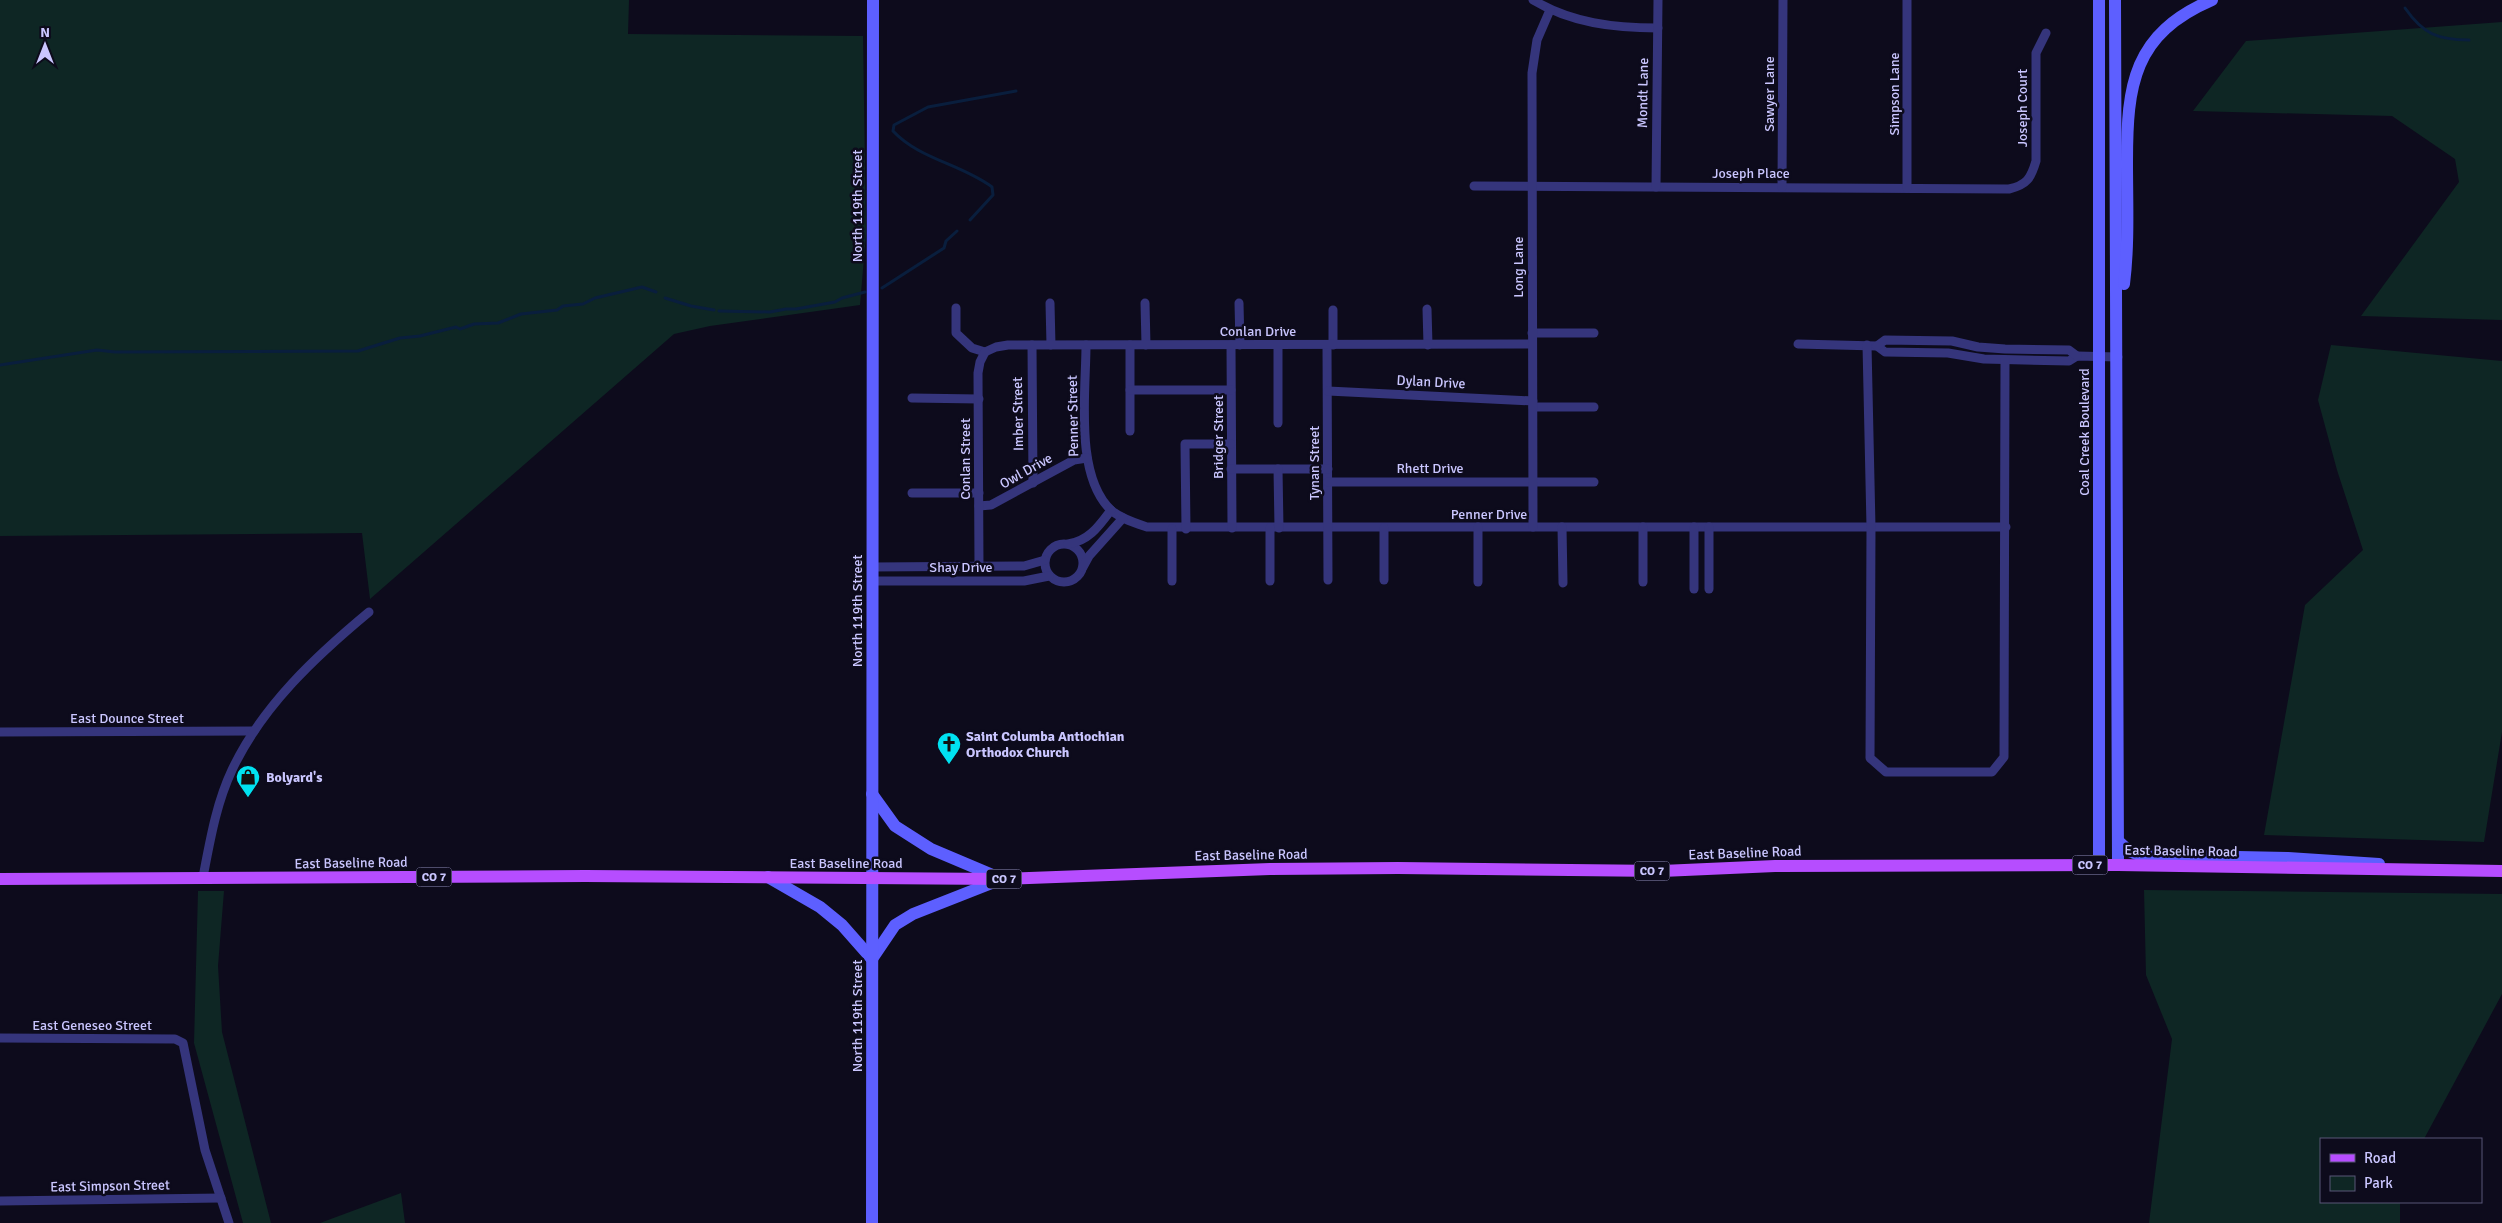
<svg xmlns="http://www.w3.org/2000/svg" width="2502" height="1223" font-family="Signika,sans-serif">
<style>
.green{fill:#0e2624}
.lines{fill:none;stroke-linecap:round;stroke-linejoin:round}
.stream{stroke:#091e3d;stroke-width:3}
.street{stroke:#35357c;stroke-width:9}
.secondary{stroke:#5d5fff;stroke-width:12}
.primary{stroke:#b64dff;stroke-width:12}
.labels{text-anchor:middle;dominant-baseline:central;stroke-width:5;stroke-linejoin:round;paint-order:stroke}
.shield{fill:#0d0b1c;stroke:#918ebb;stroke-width:1}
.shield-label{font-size:12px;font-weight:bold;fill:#cac6ff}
.street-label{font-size:14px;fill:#cac6ff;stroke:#0d0b1c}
.poi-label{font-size:14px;font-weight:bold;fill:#cac6ff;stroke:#0d0b1c;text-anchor:start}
</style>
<rect width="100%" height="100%" fill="#0d0b1c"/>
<g class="green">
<polygon points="0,0 629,0 628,34 863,36 866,234 860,305 710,326 674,334 370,599 362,533 0,536"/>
<polygon points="2502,22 2502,320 2361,316 2459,182 2455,159 2392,116 2193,111 2246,41"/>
<polygon points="2331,345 2502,361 2502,732 2484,842 2264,835 2305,605 2363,550 2337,470 2318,400"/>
<polygon points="2144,890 2502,894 2502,994 2424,1139 2321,1139 2321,1202 2400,1202 2400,1223 2149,1223 2172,1039 2146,975"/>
<polygon points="198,891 224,891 218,966 222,1032 271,1223 243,1223 194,1043"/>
<polygon points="401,1193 405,1223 320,1223"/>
</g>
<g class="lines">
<g class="stream">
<path d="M2405,8C2423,34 2438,40 2469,40"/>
<path d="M970,220L993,195L992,187C961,164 919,159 893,131L894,125L928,107L1016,91"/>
<polyline points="882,288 944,248 946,241 957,231"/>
<polyline points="665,298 691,306 714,310"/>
<polyline points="719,311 770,312 786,309 796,309 835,302 842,298 865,292"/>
<polyline points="0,365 97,350 115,352 358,351 400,338 420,336 456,327 460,329 474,324 498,323 521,314 557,310 563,306 583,304 595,298 642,287 656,292"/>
</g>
<g class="street">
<path d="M1533,0C1571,23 1614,28 1658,28"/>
<path d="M1474,186L2009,189C2027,185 2031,178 2036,161V53L2046,33"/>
<polyline points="1656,187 1658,0"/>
<polyline points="1782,187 1783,0"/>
<polyline points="1907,188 1907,0"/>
<polyline points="1050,303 1051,345"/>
<polyline points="1145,303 1146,345"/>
<polyline points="1239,303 1240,345"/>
<polyline points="956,308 956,333 972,348 985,352"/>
<polyline points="1427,309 1428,345"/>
<polyline points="1333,310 1333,345"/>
<polyline points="1532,333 1594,333"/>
<polyline points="1798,344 1877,346 1885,352 1948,353 1984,359 2069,361 2077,356 2118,357"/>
<polyline points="1032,345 1033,483"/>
<path d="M1086,345C1086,392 1074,477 1112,511C1122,519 1135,523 1147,527H2006"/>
<polyline points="1130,345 1130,431"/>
<polyline points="1231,345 1232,528"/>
<polyline points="1278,345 1278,423"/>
<polyline points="1327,345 1328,580"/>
<polyline points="1867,345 1871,527 1870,758 1886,772 1992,772 2004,757 2005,360"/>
<polyline points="1877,346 1885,340 1952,341 1978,347 2005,349 2069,350 2077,356"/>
<polyline points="985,352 996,347 1008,345 1532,344"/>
<polyline points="1130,390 1231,390"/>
<polyline points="1328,391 1533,401"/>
<polyline points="912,398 979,399"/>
<polyline points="1533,407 1594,407"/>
<polyline points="1231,469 1328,469"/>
<polyline points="1278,469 1279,528"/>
<polyline points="1328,482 1594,482"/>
<polyline points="912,493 979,493"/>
<polyline points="979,506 991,505 1074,460 1087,458"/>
<polyline points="1478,527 1478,582"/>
<polyline points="1533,527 1532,73 1537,40 1550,10"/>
<polyline points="1562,527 1563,583"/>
<polyline points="1643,527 1643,582"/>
<polyline points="1694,527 1694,589"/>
<polyline points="1709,527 1709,589"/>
<polyline points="1270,528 1270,581"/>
<polyline points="1384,528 1384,580"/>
<polyline points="1172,529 1172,581"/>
<polyline points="1186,529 1185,444 1231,444"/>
<circle cx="1064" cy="563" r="19"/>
<path d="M1068,544C1089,541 1099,526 1111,510"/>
<polyline points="872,567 1024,566 1045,560"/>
<polyline points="979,567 978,373 980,362 985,352"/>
<polyline points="1083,567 1089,556 1123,518"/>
<polyline points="872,581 1024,581 1049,576"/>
<polyline points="0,732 254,731"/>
<path d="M203,877C210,841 216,804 232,770C262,706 316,656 369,612"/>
<polyline points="0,1038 175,1039 183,1043 205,1150 229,1223"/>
<polyline points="0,1201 221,1198"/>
</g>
<g class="secondary">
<polyline points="2115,0 2118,865"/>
<path d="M2124,284C2129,244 2127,203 2127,162C2127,85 2133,34 2212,0"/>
<polyline points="872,794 895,826 931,849 1002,879"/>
<polyline points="2118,841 2129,851 2139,855 2288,858 2379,864"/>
<polyline points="2099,865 2099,0"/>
<polyline points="768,877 820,907 842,925 872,959 895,925 913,914 1002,879"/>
<polyline points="872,1223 873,0"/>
</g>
<polyline class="primary" points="0,879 585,876 1002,879 1270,869 1398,868 1662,871 1775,866 2118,865 2502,871"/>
</g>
<defs>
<g id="church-pin" transform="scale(1.25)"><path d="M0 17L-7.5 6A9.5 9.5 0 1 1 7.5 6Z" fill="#00e2f1" stroke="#0d0b1c"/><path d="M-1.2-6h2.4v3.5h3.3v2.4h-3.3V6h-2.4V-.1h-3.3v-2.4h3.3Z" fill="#111"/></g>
<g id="shop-pin" transform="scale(1.25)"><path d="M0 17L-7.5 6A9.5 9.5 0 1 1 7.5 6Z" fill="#00e2f1" stroke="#0d0b1c"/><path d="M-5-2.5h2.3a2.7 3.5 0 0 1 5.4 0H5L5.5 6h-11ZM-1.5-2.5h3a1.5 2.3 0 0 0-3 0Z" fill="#111"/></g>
</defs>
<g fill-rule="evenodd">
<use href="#church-pin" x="949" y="744"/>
<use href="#shop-pin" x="248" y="777"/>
</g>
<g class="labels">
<g class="shield">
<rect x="2072.5" y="855.5" width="35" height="19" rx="4"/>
<rect x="1634.5" y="861.5" width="35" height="19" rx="4"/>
<rect x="416.5" y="867.5" width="35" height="19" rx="4"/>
<rect x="986.5" y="869.5" width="35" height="19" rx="4"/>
</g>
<g class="shield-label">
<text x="2090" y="865">CO 7</text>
<text x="1652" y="871">CO 7</text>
<text x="434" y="877">CO 7</text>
<text x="1004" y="879">CO 7</text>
</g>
<g class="street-label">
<text transform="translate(1643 93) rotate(-89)">Mondt Lane</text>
<text transform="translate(1769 94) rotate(-90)">Sawyer Lane</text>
<text transform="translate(1894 94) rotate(-90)">Simpson Lane</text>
<text transform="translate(2022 108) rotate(-90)">Joseph Court</text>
<text x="1751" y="173">Joseph Place</text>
<text transform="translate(857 206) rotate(-90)">North 119th Street</text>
<text transform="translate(1518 267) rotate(-90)">Long Lane</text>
<text x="1258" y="331">Conlan Drive</text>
<text transform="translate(1431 382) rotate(3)">Dylan Drive</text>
<text transform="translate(1018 414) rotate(-91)">Imber Street</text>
<text transform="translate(1073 416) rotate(-91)">Penner Street</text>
<text transform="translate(2084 432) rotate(-90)">Coal Creek Boulevard</text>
<text transform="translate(1218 437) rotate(-90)">Bridger Street</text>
<text transform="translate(965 459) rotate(-90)">Conlan Street</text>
<text transform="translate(1314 463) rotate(-90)">Tynan Street</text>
<text x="1430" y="468">Rhett Drive</text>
<text transform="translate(1026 471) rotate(-29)">Owl Drive</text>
<text x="1489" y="514">Penner Drive</text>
<text x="961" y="567">Shay Drive</text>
<text transform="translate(857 611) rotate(-90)">North 119th Street</text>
<text x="127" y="718">East Dounce Street</text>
<text transform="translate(2181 851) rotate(1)">East Baseline Road</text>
<text transform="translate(1745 853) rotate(-2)">East Baseline Road</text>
<text transform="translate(1251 855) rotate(-1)">East Baseline Road</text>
<text transform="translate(351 863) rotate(-1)">East Baseline Road</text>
<text x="846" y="863">East Baseline Road</text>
<text transform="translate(857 1016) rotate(-90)">North 119th Street</text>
<text x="92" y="1025">East Geneseo Street</text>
<text transform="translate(110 1186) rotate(-1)">East Simpson Street</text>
</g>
<g class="poi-label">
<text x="966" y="736">Saint Columba Antiochian<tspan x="966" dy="16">Orthodox Church</tspan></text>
<text x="266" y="777">Bolyard's</text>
</g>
</g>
<rect x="2320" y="1138" width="162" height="65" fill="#0d0b1c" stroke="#595677"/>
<rect x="2330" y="1154" width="25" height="8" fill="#b64dff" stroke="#595677"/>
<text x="2364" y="1163" font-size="15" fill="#cac6ff">Road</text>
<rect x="2330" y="1176" width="25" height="15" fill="#0e2624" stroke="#595677"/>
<text x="2364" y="1188" font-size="15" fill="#cac6ff">Park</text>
<g transform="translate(45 45)" stroke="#0d0b1c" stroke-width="4" paint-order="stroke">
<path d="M0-4L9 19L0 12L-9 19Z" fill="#cac6ff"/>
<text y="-8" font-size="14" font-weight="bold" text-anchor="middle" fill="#cac6ff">N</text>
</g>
</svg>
